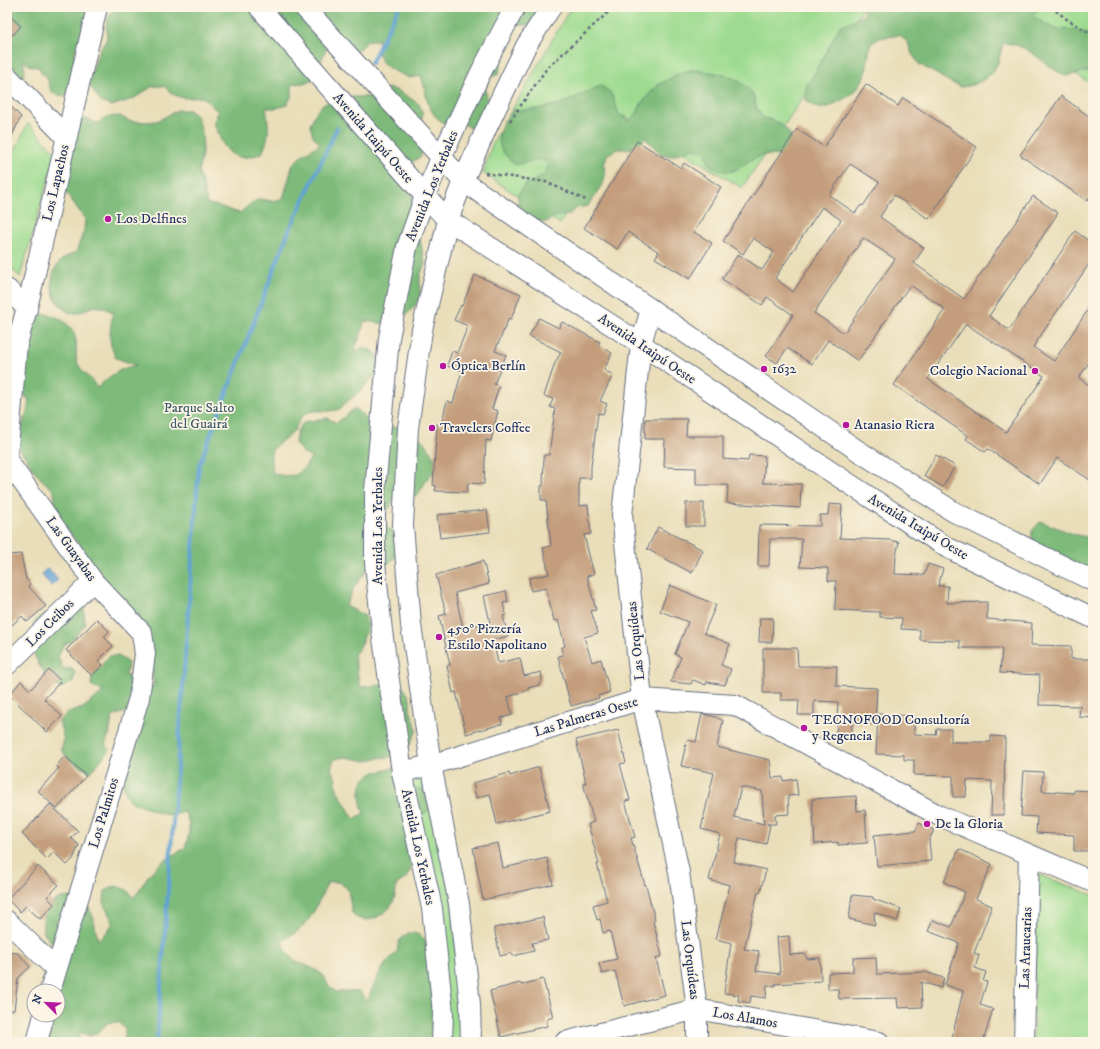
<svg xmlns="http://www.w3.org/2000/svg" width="1100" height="1049" font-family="'IM FELL DW Pica',serif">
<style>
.green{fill:#9edb90;stroke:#5c8577}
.forest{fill:#7ebb7a;stroke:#4c756c}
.water{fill:#5ea2d3;stroke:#3c6898}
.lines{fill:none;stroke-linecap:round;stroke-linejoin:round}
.stream{stroke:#5ea2d3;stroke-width:4}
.building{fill:#c39d7b;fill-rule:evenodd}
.minor-casing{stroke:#636c7e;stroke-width:22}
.path{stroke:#636c7e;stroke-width:2.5;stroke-dasharray:3 3;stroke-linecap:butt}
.minor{stroke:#fff;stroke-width:20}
.poi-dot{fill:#b5179e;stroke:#fcf5e5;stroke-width:1.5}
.labels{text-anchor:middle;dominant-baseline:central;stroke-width:3.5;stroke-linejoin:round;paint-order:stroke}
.street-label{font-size:14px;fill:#1b2f5e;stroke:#fcf5e5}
.poi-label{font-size:14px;fill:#1b2f5e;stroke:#fcf5e5;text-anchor:start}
.park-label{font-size:14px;fill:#3c5a6a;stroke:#fcf5e5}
</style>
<rect width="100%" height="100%" fill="#fcf5e5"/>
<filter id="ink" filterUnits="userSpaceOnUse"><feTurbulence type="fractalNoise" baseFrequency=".025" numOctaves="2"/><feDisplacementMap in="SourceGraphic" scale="8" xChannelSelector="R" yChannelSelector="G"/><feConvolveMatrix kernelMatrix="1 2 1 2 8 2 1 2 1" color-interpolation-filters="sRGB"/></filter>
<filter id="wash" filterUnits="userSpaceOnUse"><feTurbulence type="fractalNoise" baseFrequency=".012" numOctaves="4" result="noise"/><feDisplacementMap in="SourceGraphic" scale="16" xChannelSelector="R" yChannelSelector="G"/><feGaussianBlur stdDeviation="0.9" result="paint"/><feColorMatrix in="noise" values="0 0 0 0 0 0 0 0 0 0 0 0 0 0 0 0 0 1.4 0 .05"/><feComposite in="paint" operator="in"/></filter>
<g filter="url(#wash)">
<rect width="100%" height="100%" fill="#e9deb9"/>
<g class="green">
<polygon points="571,7 864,7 742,188 624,116 560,224 483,173 492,145"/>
<polygon points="969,7 1093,7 1093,85"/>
<polygon points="28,123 56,153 20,277 7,265 7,167"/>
<polygon points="428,775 451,894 464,1042 447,1042 413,779"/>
<polygon points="1037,874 1093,895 1093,1042 1033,1042"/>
</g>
<g class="forest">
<path d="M11,7H89L81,47L75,50V56L67,96L58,95L51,91C48,83 49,77 41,73L40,68L29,65L23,60L25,70L23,77L18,79L7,68V29L13,35L21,26L7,13Z"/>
<path d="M117,7H353L357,9L358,7H547L529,25H517L507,20L487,46L501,63L499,74L489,78L485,89L493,121L475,131L456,119L446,124C424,112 429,97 421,76L410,78L390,69L382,62L378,52L379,40H368L361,48L351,54L332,41L326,49L314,79L303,83L292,84V95L287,105L277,108H266C269,126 270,136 262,153C231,166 224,149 214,123L218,112L203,97C185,98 178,101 164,86H153L133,99L111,106L101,102L88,83L100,49L107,39C106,25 105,17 117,7Z"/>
<path d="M865,7H1040L1032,16L1055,29L1078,30L1089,34L1091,44L1090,55L1093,60V76L1088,71L1066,76C1061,73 1056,71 1052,68C1035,56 1026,44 1003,43L998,63L992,73L983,80L973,85L961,87L950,82L919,64L912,54L908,43L900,35L879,38L870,45C868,60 867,77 857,89C852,96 843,99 836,103C822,111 818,110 806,100V87L818,67L840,26L863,16Z"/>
<path d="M691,70C712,72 740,74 753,95C755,99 755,103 756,107C758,111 761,114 763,118C777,121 783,123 791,136L788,146L780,156C772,155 765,154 758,157C751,159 747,163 741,167C730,175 719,171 709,164L706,152L693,148L672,156L661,154L645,138L638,146L628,149H617L607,155L604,165L605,176L601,186L588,206L577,208L568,215L556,216L546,222L534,221L524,216L518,206V194L525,185L536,180L545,174L548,163L538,159L517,165C493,151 494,127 514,110C530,111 555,107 570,100C581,96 590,89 601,86L611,93L619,114L629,121L637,113L642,102L658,85L679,73Z"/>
<path d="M390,88C401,91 409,98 419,104L423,115L419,125L424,147L420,157L411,163C414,182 415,193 409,211L416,220L425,264L420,275V297L415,306L407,314L398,320L387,324L364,321L362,331L354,352L363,347L374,352L383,360C378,373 367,385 356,395C349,401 347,400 340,409C336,410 332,411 328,411C322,411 316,410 309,412C300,414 298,426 292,433C286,440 276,442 272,451C269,457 272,467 273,473L284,476L296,475L305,467L311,458L302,452L295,443L297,431L304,422L327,418L337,423L355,408L364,415L369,426L377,418H388L392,428L406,424C416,434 441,455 434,471C433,473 430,476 428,478C423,485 422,490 416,496L405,494L398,487L390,507L383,516L386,527L395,533L397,555C388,566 382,568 368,569L354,587L346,606L365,616L368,626L360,647L354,655L360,687L381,685L404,688L410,698V709L417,730L407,750L398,756L377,758L367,761L345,757L334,759L331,769L336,779L337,790L354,819L364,813C359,799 356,782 373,773C375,771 379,772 382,771C387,770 391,768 395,767L414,788L426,790L433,798L430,809L415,819L412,830L404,837L406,848L412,858L411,869L406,878L396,885C396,892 395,900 391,906C385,914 370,923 360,919C357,918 354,915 352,913L348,889L339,882H328C320,898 314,916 301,928C296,933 288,937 282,941L286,951L294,960L314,969L323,975L328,985L336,992L347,991L360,992L367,1001C376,981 380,966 397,952L399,941L408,933L419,934L426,942L442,1042H125V1029L118,1022L107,1023L100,1031L90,1036L80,1032L79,1042H39L38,1015H58V991L45,980V968L55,947C50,942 45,936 43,929C42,926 43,923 43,920C45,897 74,890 88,907C95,916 95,930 98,940L107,932L113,923L104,903L105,891L116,886L127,890L134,898C138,892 142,885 146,879C155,865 171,856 185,848C190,832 191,827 185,812C167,817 164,815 147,808C142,806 134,804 130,800C114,787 127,729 130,710L112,717L109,735L105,744L110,749L91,772C79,766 67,760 61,749L64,740L59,721L67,713L83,708L103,692L91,685L92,677L109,656H118L128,663L126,675L144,691L154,686L149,647L119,599L56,514L54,491L38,476L18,446L23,423L27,412L29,401L23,392L21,369L26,359L21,351L31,319C34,317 38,314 42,314C54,313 72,324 75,336C78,345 74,355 78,364C83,374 91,377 97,388C110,376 118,369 136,365L116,358C107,340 110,331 113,312C107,309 98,305 92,307C83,309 80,316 69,312C51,304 47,279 58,264C63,258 69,255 76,252L84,231L85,219L66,192L62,180L76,116L87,119L97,123L107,117L120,116L129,121L146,122L157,121L178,110H189C192,113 196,115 198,119C205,135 203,155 198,171L202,182L207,204C220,205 227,210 240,213L250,204L259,199L272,201L283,199L293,164L301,156L320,144L313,136L310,125L315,114L323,104L345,97H368L379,91Z"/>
<path d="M1040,522C1058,526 1074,538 1093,537V574L1032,542V531Z"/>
<polygon points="78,604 84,609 85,625 71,641 63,645 58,657 63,669 72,669 75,673 73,682 61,688 52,684 39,665 34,654 33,627 36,620 44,614 53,616"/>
</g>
<polygon class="water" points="48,568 58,580 51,586 41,574"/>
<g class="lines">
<g class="stream">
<polyline points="371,63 399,7"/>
<polyline points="157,1042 199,465 288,233 337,128"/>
</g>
</g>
<g id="blocks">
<g class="building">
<polygon points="7,13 21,26 13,35 7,29"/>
<path d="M866,84L898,106L903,98L977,147L929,219L894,195L880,217L924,248L914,263L964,299L1033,196L1058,213L989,316L1009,330L1075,231L1093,244V258L1033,347L1054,361L1093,302V356L1079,378L1093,388V482L1057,458L1040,484L988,449L985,452L966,439L968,436L894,385L945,309L910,285L858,361L828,340L812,364L787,348L777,363L766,356L793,315L767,297L762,305L722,279L738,254L762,270L774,252L753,238L743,254L723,241L797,129L824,147ZM850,164L879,182L863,206L861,205L855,213L829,195ZM822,207L841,220L793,292L775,278ZM863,238L895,259L844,333L814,313ZM966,324L1044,376L1006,432L928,379Z"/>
<polygon points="1061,96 1093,119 1093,193 1087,201 1020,155"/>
<polygon points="7,102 21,117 7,146"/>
<polygon points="637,141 681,168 684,163 721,187 694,232 712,243 690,279 655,258 659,252 628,232 617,249 584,228"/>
<polygon points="475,275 521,294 511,319 509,318 495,351 506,355 494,384 499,386 492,409 498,411 491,441 486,440 484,484 468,483 467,492 435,491 436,486 433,485 437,424 441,425 447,401 453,403 462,371 447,366 452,351 457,353 468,326 454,320 461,305 462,306"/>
<polygon points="539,318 559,328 562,322 600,342 598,345 612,353 604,370 613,375 600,401 607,404 603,414 598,413 591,467 591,478 579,478 579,506 588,505 591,534 584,535 594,574 587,576 596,610 591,611 598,633 584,637 592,662 601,659 610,692 598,696 599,698 571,706 558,656 563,655 561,648 565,646 558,620 554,621 546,588 531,591 529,578 549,574 543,548 551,546 546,500 541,500 541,486 543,486 544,455 549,455 555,409 550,407 553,399 544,396 555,363 561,352 529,336"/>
<polygon points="645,419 687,419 686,436 723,436 723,459 748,461 749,455 765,456 763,483 801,484 800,508 727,503 728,485 696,485 696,468 664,467 665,439 645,439"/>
<polygon points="936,455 955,466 943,487 924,476"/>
<rect x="686" y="503" width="18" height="23"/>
<polygon points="829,504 842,505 840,538 889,540 899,542 896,556 895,574 924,575 928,564 943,569 938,586 948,586 947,603 987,602 987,619 1032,623 1031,645 1071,646 1071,659 1093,659 1093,718 1079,717 1080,706 1039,705 1040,675 1000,673 1002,648 960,648 960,641 920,640 920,630 901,629 902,618 880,617 880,612 835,610 836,581 828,581 828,568 800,567 802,539 770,539 769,566 758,566 759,525 820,526 820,515 828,515"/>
<polygon points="487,510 490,532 440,538 437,515"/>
<polygon points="658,527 703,550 692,573 647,549"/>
<polygon points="21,554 26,579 30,584 28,586 46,606 27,622 22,616 12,625 7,619 7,555"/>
<polygon points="483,561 489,584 455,593 463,628 490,622 484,596 506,591 508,602 503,603 506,615 503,616 508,636 493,640 498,663 520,658 524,676 541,672 542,679 539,685 528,688 528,690 508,697 512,715 501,718 502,724 466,734 456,692 453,693 447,666 450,665 439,616 446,614 436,575"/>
<polygon points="670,585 716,605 704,633 730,644 721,665 731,669 725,685 707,682 706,685 693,680 691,684 671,682 681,657 675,654 688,622 660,611"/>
<polygon points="760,618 773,618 772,642 759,642"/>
<polygon points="97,619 109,631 104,637 113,646 98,661 103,665 92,676 66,650"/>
<polygon points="763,648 797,648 798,666 837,666 836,686 877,688 875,724 852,722 852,737 836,736 838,702 814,701 814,715 798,715 799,700 781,700 781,693 763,693"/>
<polygon points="49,670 61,681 44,699 62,716 47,732 9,695 21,681 30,690"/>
<path d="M702,714L716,717L723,721L717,747L770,760L772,778L783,777V781L796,779L798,795L788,796L789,814L775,815L776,824H767L770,825L766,844L739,838L734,862L766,870L760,893L758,892L744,949L759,951L756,971L780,974L777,937L789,936L790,955L805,954L807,959L820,958L821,981L775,984V986L767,985L766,998L751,996L750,1003L738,1001L739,995L724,993L731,943L716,939L730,885L709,880L720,834L701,829L714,773L681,766L687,740L696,742ZM741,787L762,791L764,824L734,817Z"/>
<polygon points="878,714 914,716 914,734 936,735 937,729 951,729 951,742 991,742 991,736 1005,737 1004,815 991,815 992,781 967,780 966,797 953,797 953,776 914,775 914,760 904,760 904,755 876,754"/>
<polygon points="618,730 626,763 620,764 630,800 625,801 635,837 631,838 645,885 646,885 655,920 653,921 662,956 656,958 665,995 624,1006 615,971 602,974 599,963 617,959 610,931 603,933 600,919 597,920 593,905 607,901 597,864 599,864 588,824 594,822 583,783 586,783 576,740"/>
<polygon points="65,756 86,776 57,809 38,791 59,768 56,766"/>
<polygon points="539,767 550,811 497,824 490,794 476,798 473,783 509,773 510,776"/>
<polygon points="1024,771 1043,772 1042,791 1074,793 1074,790 1091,791 1091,804 1093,804 1093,840 1089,840 1089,851 1074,851 1074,835 1036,833 1037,817 1021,816"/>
<polygon points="856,796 857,811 865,810 867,843 838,845 838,842 815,844 812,799"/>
<polygon points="50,804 78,831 71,838 79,845 73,859 67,865 54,852 47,859 22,834"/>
<polygon points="919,823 934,830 929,840 931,861 877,866 874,835 915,831"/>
<polygon points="498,843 503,868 547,858 553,884 483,900 473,848"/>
<polygon points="959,849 992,864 976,899 992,906 974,953 979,955 975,968 986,972 983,981 987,982 980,1005 993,1009 983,1042 951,1042 963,991 945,985 959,943 928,931 933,920 951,927 965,892 944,882"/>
<polygon points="38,866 59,885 47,897 54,904 40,919 26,906 20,912 7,899"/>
<polygon points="852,895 873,897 873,899 901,909 897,921 874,912 875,925 849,919"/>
<polygon points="543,917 548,940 532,943 534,951 513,956 512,953 500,956 494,928"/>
<polygon points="7,952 18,953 30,967 18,978 14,1010 7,1010"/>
<polygon points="876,957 877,974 925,972 944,978 941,988 921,982 922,1007 898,1008 897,998 839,999 838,989 828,989 828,973 853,972 853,958"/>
<polygon points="543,979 553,1017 547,1019 547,1026 501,1037 490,991 520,983 521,985"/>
</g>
</g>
</g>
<g filter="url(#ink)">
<use href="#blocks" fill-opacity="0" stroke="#636c7e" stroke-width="1"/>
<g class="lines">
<g class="minor-casing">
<g id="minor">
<polyline points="259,7 425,196 448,220 641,344 807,456 946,547 1093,618"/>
<polyline points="304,7 463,181 857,450 954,512 1093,581"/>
<polyline points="7,76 67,138"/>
<polyline points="7,289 27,308"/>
<polyline points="651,309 641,344 622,515 642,699 679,872 697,1009 697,1042"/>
<polyline points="7,355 17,344 27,308 97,7"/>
<polyline points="7,459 17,344"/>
<polyline points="7,460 93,581 142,633 145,654 139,698 50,991"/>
<polyline points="7,665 93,581"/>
<polyline points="402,772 431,765 642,699 735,705 938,815 1093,882"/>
<polyline points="7,921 56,969"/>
<polyline points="37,1042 44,1015"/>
<polyline points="442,1042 443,1013 432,908 402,772 382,631 375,563 375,490 389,338 407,247 425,196 441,158 479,76 515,7"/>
<polyline points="471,1042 470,1004 459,904 431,765 411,625 403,525 408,428 422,330 448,220 463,181 488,125 526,46 551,7"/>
<polyline points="565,1042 697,1009 879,1042"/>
<polyline points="1024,1042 1029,855"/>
</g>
</g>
<g class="path">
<polyline points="1051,7 1068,20 1093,35"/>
<polyline points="510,121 547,68 614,7"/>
<polyline points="485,173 546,182 588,201"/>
</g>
<use href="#minor" class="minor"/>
</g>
</g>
<g class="poi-dot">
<circle cx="108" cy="219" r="4"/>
<circle cx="443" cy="366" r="4"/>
<circle cx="764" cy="369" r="4"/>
<circle cx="1035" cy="371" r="4"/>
<circle cx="846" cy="425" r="4"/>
<circle cx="432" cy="428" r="4"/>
<circle cx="439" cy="637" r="4"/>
<circle cx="804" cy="728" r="4"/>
<circle cx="927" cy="824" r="4"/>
</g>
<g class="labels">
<g class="street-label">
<text transform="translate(373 138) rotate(49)">Avenida Itaipú Oeste</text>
<text transform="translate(56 183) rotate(-77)">Los Lapachos</text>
<text transform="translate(432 186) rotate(-68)">Avenida Los Yerbales</text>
<text transform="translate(647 349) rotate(34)">Avenida Itaipú Oeste</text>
<text transform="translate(378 526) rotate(-90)">Avenida Los Yerbales</text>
<text transform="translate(918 527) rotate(31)">Avenida Itaipú Oeste</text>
<text transform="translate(71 549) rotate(54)">Las Guayabas</text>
<text transform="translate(50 623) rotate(-45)">Los Ceibos</text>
<text transform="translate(636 641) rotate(-96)">Las Orquídeas</text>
<text transform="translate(586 717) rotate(-17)">Las Palmeras Oeste</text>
<text transform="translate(104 813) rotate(-73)">Los Palmitos</text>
<text transform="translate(418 847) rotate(78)">Avenida Los Yerbales</text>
<text transform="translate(1026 948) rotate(-88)">Las Araucarias</text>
<text transform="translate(690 960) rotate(83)">Las Orquídeas</text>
<text transform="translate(745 1018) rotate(10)">Los Alamos</text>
</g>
<g class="poi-label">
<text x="116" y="219">Los Delfines</text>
<text x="451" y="366">Óptica Berlín</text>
<text x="772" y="369">1632</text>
<text x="1027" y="371" text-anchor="end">Colegio Nacional</text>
<text x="854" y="425">Atanasio Riera</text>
<text x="440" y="428">Travelers Coffee</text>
<text x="447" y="629">450° Pizzería<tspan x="447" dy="16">Estilo Napolitano</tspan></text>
<text x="812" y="720">TECNOFOOD Consultoría<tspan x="812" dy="16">y Regencia</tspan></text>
<text x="935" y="824">De la Gloria</text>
</g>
<g class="park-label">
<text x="199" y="408">Parque Salto<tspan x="199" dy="16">del Guairá</tspan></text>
</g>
</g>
<rect width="1100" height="1049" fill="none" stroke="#fcf5e5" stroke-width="24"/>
<g transform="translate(46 1003) rotate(294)"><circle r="19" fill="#fcf5e5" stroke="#a2a6af"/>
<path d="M0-3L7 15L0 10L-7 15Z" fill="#b5179e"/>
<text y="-6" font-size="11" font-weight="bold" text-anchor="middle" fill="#1b2f5e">N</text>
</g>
</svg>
